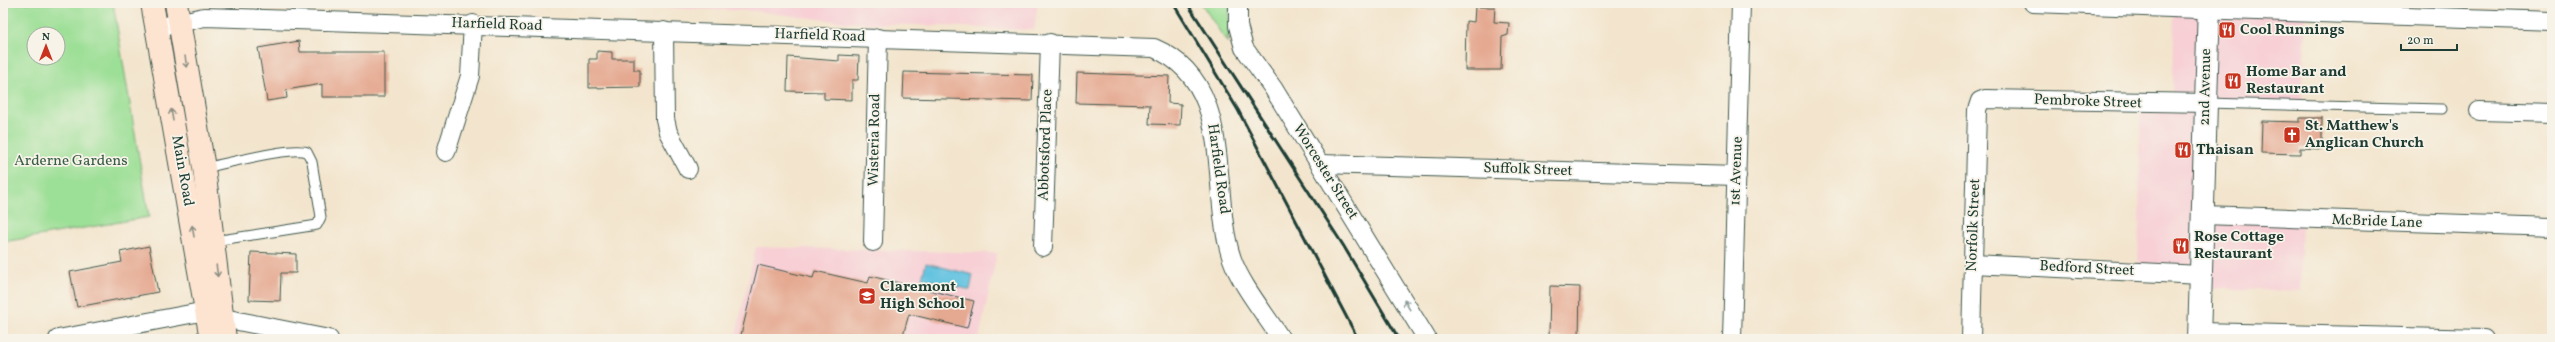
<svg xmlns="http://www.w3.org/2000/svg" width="2555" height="342" font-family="Vollkorn,serif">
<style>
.built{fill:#f7cfd5}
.green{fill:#9cdf96;stroke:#5e8e65;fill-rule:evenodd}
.water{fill:#62c2e0;stroke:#40808a}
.building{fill:#e5a890}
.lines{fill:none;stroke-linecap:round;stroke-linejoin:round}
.service-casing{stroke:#3f564b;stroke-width:11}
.minor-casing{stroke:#3f564b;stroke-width:20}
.tertiary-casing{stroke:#3f564b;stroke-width:24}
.secondary-casing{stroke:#3f564b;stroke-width:24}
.service{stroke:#fff;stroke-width:9}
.minor{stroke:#fff;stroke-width:18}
.tertiary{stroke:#fff;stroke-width:22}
.secondary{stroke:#fde4d1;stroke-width:22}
.rail{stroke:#1f3d34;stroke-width:3}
.oneway{stroke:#8e9082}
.oneway2{stroke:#8f9e9a}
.labels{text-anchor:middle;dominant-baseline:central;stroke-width:3.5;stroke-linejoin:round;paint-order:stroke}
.street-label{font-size:15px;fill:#1f3d34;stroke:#f7f3e8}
.poi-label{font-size:15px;font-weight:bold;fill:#1f3d34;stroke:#f7f3e8;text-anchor:start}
.park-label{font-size:15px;fill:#385d48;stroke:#f7f3e8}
</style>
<rect width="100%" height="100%" fill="#f7f3e8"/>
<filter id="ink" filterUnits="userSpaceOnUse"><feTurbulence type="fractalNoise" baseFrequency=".025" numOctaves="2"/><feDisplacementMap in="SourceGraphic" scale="8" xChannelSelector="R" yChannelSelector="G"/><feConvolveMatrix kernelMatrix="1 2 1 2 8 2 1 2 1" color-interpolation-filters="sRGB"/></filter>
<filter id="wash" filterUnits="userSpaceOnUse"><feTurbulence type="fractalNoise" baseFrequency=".012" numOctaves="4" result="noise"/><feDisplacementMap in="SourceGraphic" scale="16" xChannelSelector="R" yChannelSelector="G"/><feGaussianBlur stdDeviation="0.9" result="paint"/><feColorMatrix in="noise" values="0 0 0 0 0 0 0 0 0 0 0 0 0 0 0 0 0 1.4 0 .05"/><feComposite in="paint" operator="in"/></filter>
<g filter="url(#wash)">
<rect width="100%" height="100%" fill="#f3e5cd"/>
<g class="built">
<polygon points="492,3 1038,3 1034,30 844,22 755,11"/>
<polygon points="2143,3 2296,3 2296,14 2306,14 2302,104 2207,103 2203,215 2302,219 2300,291 2201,288 2201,275 2138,272 2141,104 2173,104 2174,8"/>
<polygon points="756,247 997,253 979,339 735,339"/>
</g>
<g class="green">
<path d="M3,3H113L149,217L3,242ZM34,34H58V58H34Z"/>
<polygon points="1201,3 1230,3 1228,44"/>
</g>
<polygon class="water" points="926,263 973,275 970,290 922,278"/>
<g id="blocks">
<g class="building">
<polygon points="1475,7 1495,7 1494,22 1509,23 1508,35 1502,37 1501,70 1465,70 1466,21 1474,22"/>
<polygon points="299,41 300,52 384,52 384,97 322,97 322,84 286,90 287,98 267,101 258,48"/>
<polygon points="597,51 612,52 612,59 634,59 634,70 640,70 640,87 589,88 589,59 597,59"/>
<polygon points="839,55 859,56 858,80 852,80 852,100 824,99 824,92 787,91 788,57 839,61"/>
<polygon points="904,72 1033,75 1032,101 903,98"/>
<polygon points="1077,73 1169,76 1168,103 1181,104 1180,125 1149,124 1150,105 1076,103"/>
<polygon points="2300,118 2322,118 2322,149 2300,148 2300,154 2261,153 2262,121 2300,122"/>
<polygon points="149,246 158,292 77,307 70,272 122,262 120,252"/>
<polygon points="251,252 296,254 296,273 281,273 280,301 249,300"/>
<polygon points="758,265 813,278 815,271 868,283 870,276 974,301 967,328 909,314 902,339 740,339"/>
<polygon points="1550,286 1580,287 1579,338 1549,337"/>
</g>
</g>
</g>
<g filter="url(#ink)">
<use href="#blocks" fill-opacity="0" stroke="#3f564b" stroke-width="1"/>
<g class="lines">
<g class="service-casing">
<g id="service">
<polyline points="2207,103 2442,109"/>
<path d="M204,168C224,164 291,146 307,152L312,162L321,217L317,225L311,226L214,241"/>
</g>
</g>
<g class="minor-casing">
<g id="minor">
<polyline points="1238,3 1238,26 1244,48 1273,88 1427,339"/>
<path d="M2033,3C2206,9 2379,16 2552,21"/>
<path d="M166,26L204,17L1154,48C1238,84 1208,189 1232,259C1241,285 1266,315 1281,339"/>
<polyline points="664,31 665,119 668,132 688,169"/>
<polyline points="2479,111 2552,113"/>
<polyline points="446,152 470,76 473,24"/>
<polyline points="1320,164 1737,176"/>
<polyline points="2203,215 2552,227"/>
<polyline points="873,242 878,38"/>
<polyline points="1043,247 1050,43"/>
<polyline points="1973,264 2201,275"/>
<polyline points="223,318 329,339"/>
<polyline points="2200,332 2484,339"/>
<polyline points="58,339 206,311"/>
<polyline points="1732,339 1741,3"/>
<polyline points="1971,339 1977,110 1980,101 1985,99 2207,103"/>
</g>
</g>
<g class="tertiary-casing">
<polyline id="tertiary" points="2199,339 2209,3"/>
</g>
<g class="secondary-casing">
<g id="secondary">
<polyline points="152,3 211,339"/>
<polyline points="176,3 204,168 225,339"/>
</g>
</g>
<use href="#service" class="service"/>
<use href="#minor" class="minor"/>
<use href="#tertiary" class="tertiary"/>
<use href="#secondary" class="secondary"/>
<g class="rail">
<polyline points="1173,3 1238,110 1358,339"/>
<polyline points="1187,3 1343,245 1399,339"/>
</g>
</g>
<defs><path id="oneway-shaft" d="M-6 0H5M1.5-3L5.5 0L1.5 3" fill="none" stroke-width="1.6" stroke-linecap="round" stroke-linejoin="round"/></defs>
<g class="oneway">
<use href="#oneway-shaft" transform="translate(186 62) rotate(81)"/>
<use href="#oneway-shaft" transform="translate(172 115) rotate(-100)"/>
<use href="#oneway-shaft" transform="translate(193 231) rotate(-100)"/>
<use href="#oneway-shaft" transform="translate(217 271) rotate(83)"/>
</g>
<use class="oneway2" href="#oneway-shaft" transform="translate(1407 305) rotate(-121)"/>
</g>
<defs>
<g id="restaurant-square" transform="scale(0.9)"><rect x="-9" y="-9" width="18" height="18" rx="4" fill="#c8321e" stroke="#f7f3e8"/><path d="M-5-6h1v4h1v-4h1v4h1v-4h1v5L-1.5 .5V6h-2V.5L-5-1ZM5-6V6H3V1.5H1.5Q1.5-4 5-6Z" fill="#fff"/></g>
<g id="church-square" transform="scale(0.9)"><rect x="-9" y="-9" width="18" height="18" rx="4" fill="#c8321e" stroke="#f7f3e8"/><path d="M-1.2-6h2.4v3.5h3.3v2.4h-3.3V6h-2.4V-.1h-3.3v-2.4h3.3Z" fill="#fff"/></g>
<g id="school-square" transform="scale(0.9)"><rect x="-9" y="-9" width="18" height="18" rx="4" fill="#c8321e" stroke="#f7f3e8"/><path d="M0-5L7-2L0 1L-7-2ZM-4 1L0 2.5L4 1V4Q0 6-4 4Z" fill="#fff"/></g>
</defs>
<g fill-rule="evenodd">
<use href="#restaurant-square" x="2227" y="30"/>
<use href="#restaurant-square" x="2233" y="81"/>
<use href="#church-square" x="2292" y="135"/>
<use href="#restaurant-square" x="2183" y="150"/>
<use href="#restaurant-square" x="2181" y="246"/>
<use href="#school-square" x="867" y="296"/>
</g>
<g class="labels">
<g class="street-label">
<text transform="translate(497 25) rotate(2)">Harfield Road</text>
<text transform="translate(820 36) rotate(2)">Harfield Road</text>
<text transform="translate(2206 87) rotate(-89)">2nd Avenue</text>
<text transform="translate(2088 102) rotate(2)">Pembroke Street</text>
<text transform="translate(875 140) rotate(-89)">Wisteria Road</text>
<text transform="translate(1046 145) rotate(-88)">Abbotsford Place</text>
<text transform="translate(1218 169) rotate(82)">Harfield Road</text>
<text transform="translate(1528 170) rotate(2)">Suffolk Street</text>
<text transform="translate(182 171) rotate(80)">Main Road</text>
<text transform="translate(1737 171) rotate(-88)">1st Avenue</text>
<text transform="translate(1325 172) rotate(58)">Worcester Street</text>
<text transform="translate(2377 222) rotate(2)">McBride Lane</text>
<text transform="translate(1974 225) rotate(-88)">Norfolk Street</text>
<text transform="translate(2087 269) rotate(3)">Bedford Street</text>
</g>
<g class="poi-label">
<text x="2240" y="30">Cool Runnings</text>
<text x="2246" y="72">Home Bar and<tspan x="2246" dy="17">Restaurant</tspan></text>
<text x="2305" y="126">St. Matthew's<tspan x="2305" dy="17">Anglican Church</tspan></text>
<text x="2196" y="150">Thaisan</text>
<text x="2194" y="237">Rose Cottage<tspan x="2194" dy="17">Restaurant</tspan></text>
<text x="880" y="287">Claremont<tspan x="880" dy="17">High School</tspan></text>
</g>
<g class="park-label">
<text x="71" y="161">Arderne Gardens</text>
</g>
</g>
<rect width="2555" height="342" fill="none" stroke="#f7f3e8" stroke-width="16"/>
<g transform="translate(46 46)"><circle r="19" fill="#f7f3e8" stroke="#a1aaa0"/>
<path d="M0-3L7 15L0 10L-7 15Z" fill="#c8321e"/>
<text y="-6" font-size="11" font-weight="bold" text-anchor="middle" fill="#1f3d34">N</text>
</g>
<path d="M2401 44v6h56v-6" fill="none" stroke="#1f3d34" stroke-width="2"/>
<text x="2407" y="44" font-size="12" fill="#1f3d34" stroke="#f7f3e8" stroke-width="3" paint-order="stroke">20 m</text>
</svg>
